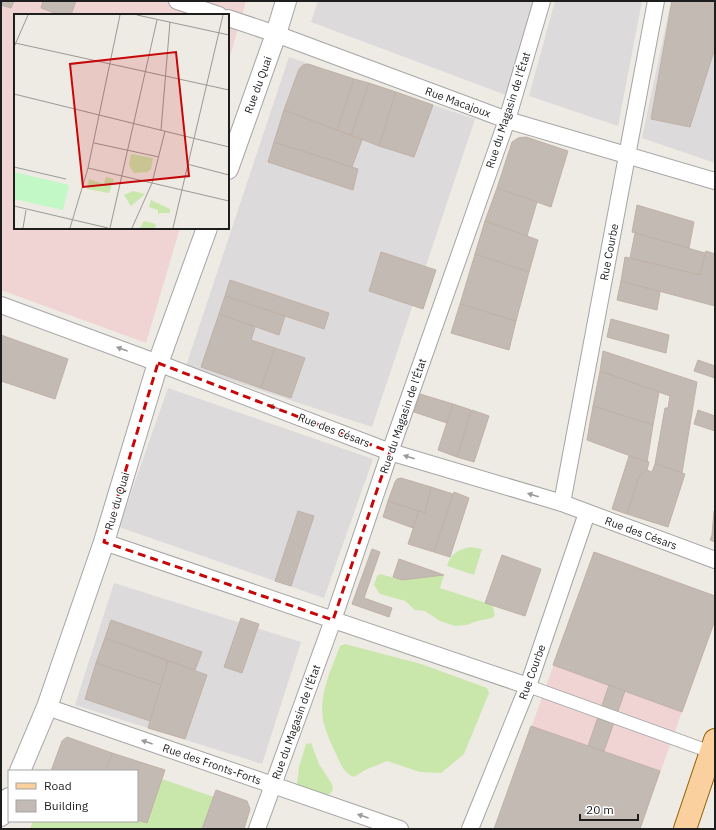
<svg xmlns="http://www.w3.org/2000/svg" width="716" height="830" font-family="'IBM Plex Sans',sans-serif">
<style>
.residential{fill:#dcdadb}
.commercial{fill:#efd4d3}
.grass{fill:#c9e7ab}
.building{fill:#c3bab3;stroke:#c0b1a6}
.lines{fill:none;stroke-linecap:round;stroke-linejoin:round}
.pedestrian-casing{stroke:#a5a5a5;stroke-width:14}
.minor-casing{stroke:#a5a5a5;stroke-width:18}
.tertiary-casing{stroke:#a5a5a5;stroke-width:22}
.primary-casing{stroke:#936204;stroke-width:24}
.pedestrian{stroke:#fff;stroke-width:12}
.minor{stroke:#fff;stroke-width:16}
.tertiary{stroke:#fff;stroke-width:20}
.primary{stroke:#f9d09e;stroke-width:22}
.oneway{fill:#9a9a9a}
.marked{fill:none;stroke:#c60608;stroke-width:3;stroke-dasharray:8 5;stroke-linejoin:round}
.labels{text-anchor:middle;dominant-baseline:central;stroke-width:3;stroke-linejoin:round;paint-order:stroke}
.street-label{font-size:11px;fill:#1e1e1e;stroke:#fff}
.inset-road{fill:none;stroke:#9b9995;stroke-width:1}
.view{fill:#c60608;fill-opacity:0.15;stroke:#c60608;stroke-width:2}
.inset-edge{fill:none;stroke:#1e1e1e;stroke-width:2}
</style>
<rect width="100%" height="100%" fill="#eeebe4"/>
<g class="residential">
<polygon points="318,1 535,1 506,95 311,22"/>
<polygon points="555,1 642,1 618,126 529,96"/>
<polygon points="671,1 715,1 715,163 642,138"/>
<polygon points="289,57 475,119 372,427 186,366"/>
<polygon points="168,388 373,459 324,598 119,527"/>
<polygon points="114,583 301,642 262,764 75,705"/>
</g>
<g class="commercial">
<polygon points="1,1 246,1 228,63 228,15 15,15 15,228 180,228 146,343 1,290"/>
<polygon points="594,552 715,596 715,620 640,829 495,829"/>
</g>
<g class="grass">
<path d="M470,547L482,549L474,575L447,566C451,553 457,551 470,547Z"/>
<polygon points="380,574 402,580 444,575 440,588 492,605 495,615 492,618 478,621 466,625 455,626 440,621 425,611 415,610 405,601 380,594 374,585 377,576"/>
<path d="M345,644L421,664L487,688L489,693L464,754L441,773L420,772L387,761L365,770L354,777C344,773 341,765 337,756C332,746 327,735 324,724C317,697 331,670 340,646Z"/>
<polygon points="311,743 319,764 332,784 333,789 330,794 326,795 297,785 299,767 306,744"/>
<polygon points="162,779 214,797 202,829 30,829 33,821 137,821 137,820 147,823"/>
</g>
<g class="building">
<polygon points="1,1 14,1 11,8 1,5"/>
<polygon points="43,1 76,1 71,15 60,15 41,8"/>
<polygon points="672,1 715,1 715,48 690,127 651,119"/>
<polygon points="308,64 354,79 337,130 284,110 299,69 303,65"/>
<polygon points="354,79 369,83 351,135 337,130"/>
<polygon points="369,83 396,92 379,146 351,135"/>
<polygon points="396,92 433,105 414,157 379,146"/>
<polygon points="284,110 362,140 352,167 274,142"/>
<polygon points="526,137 568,151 551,207 497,188 512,142 518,138"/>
<polygon points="274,142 358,169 353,190 268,162"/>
<polygon points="497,188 537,202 527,236 485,221"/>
<polygon points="637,205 694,222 689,248 632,232"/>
<polygon points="485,221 538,240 529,272 475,254"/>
<polygon points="635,233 705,253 700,275 630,258"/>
<polygon points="706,251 715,254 715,306 621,281 625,257 700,275"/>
<polygon points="381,252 436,270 423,309 369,291"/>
<polygon points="475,254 529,272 516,321 460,304"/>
<polygon points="230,280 329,313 324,329 225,296"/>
<polygon points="621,281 660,292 657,310 617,300"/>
<polygon points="225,296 285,316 279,335 219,314"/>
<polygon points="460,304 516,321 509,350 451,333"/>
<polygon points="219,314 255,327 251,340 275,348 261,388 201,367"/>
<polygon points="611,319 669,335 666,353 607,337"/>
<polygon points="1,335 68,359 55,399 1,381"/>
<polygon points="275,348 305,358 291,398 261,388"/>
<polygon points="603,351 697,382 682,473 655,464 665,408 668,408 670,396 600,371"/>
<polygon points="698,360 715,366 715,378 694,371"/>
<polygon points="600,371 659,392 653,425 593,406"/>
<polygon points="420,394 453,404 447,423 414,412"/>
<polygon points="453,404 471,410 457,457 438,450"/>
<polygon points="593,406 653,425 647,462 587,440"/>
<polygon points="472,410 489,416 474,462 457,457"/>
<polygon points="698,410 715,416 715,431 694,424"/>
<polygon points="629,456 649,462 647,470 639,476 627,514 612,509"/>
<polygon points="655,464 685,474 668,527 627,514 639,476 647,470 652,472"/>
<polygon points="401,478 431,487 425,513 388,501 395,482 397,479"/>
<polygon points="431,487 453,494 434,552 408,544 419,511 425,513"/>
<polygon points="454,492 469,498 450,557 434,552"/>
<polygon points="388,501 419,511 413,528 383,517"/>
<polygon points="298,511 314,516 291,586 275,581"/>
<polygon points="714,511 715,511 715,542 710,540 712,535"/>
<polygon points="372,549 380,552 364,598 392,608 389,617 352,604"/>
<polygon points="594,552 715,596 715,620 682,712 553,665"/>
<polygon points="502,555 541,569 525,616 485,603"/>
<polygon points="399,559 444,575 402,580 393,577"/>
<polygon points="241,618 259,624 242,673 224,667"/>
<polygon points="111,620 202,652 195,670 105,638"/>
<polygon points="105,638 168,661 161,685 96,663"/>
<polygon points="168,661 207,675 185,739 148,728"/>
<polygon points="96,663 161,685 150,721 85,699"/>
<polygon points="609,685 625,691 604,751 588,746"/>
<polygon points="531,726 660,771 640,829 494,829"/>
<polygon points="67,737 112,753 106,771 51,771 62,741"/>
<polygon points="112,753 165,770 147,823 137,820 137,771 106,771"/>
<polygon points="216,790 247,801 250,809 244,829 202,829"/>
</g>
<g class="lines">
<g class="pedestrian-casing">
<polyline id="pedestrian" points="528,686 711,752"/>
</g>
<g class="minor-casing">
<g id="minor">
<polyline points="177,1 219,15"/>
<polyline points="228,18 276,34 507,120 715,181"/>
<polyline points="1,305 158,363 390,452 562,503 715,560"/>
<polyline points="562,503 656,1"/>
<polyline points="104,542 528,686"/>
<polyline points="47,707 400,829"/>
<polyline points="257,829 333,620 390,452 507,120 542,1"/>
<polyline points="470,829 528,686 587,513"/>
</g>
</g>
<g class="tertiary-casing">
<g id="tertiary">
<polyline points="228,169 276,34 286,1"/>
<polyline points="20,771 47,707 104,542 158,363 207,228"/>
<polyline points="1,816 9,798"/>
</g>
</g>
<g class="primary-casing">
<polyline id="primary" points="685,829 715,740"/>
</g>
<use href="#pedestrian" class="pedestrian"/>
<use href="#minor" class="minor"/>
<use href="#tertiary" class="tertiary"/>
<use href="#primary" class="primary"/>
</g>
<defs><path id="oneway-solid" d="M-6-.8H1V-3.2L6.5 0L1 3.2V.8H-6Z"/></defs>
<g class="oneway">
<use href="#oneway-solid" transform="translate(122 349) rotate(-160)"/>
<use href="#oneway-solid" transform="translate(274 407) rotate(-159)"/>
<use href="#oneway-solid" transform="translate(409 457) rotate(-163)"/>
<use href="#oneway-solid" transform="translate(533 495) rotate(-163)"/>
<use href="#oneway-solid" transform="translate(147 742) rotate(-161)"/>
<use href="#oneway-solid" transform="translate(363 816) rotate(-161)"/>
</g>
<path class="marked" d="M158,363L390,452L333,620L104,542Z"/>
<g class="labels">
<g class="street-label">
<text transform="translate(258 85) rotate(-70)">Rue du Quai</text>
<text transform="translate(458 102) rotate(20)">Rue Macajoux</text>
<text transform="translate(508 110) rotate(-72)">Rue du Magasin de l'État</text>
<text transform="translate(609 252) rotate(-79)">Rue Courbe</text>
<text transform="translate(403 416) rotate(-71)">Rue du Magasin de l'État</text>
<text transform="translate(334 430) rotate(21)">Rue des Césars</text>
<text transform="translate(117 501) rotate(-73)">Rue du Quai</text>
<text transform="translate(641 533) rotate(20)">Rue des Césars</text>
<text transform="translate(532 672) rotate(-70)">Rue Courbe</text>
<text transform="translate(296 722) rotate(-70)">Rue du Magasin de l'État</text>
<text transform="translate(212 764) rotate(19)">Rue des Fronts-Forts</text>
</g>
</g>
<g transform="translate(14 14)">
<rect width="215" height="215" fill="#eeebe4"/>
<path d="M117,140L139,144L137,155L133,158L120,159L115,151ZM92,163L100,165L95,179L73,175L75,165L90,170ZM119,177L131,180L117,192L110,181ZM137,186L156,195V199H145L144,202V196L135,193ZM130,207L142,210L141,214H126Z" fill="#c9e7ab"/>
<path d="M0,158L55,171L49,196L0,185Z" fill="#c1f8c5"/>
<path class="inset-road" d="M123,1L215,21M1,29L215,76M0,33L14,1M0,80L215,133M147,116L156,8M80,129L145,143M173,150L215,161M0,153L52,165M74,154L215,187M0,192L94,214M9,214L12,196M56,214L74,154L106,1M96,214L143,6M118,214L138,169L151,117M159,214L209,1"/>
<path class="view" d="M162,38L175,162L69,173L56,50Z"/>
<rect width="215" height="215" class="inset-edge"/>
</g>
<rect width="716" height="830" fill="none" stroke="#1e1e1e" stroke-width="4"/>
<rect x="8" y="770" width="130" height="52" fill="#ffffff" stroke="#a5a5a5"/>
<rect x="16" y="783" width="20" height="6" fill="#f9d09e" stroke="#a5a5a5"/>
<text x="44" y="790" font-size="12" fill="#1e1e1e">Road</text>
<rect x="16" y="800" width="20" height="12" fill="#c3bab3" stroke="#a5a5a5"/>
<text x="44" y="810" font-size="12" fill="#1e1e1e">Building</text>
<path d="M580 814v6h58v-6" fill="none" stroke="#1e1e1e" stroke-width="2"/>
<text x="586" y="814" font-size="12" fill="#1e1e1e" stroke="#ffffff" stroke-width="3" paint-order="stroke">20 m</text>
</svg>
